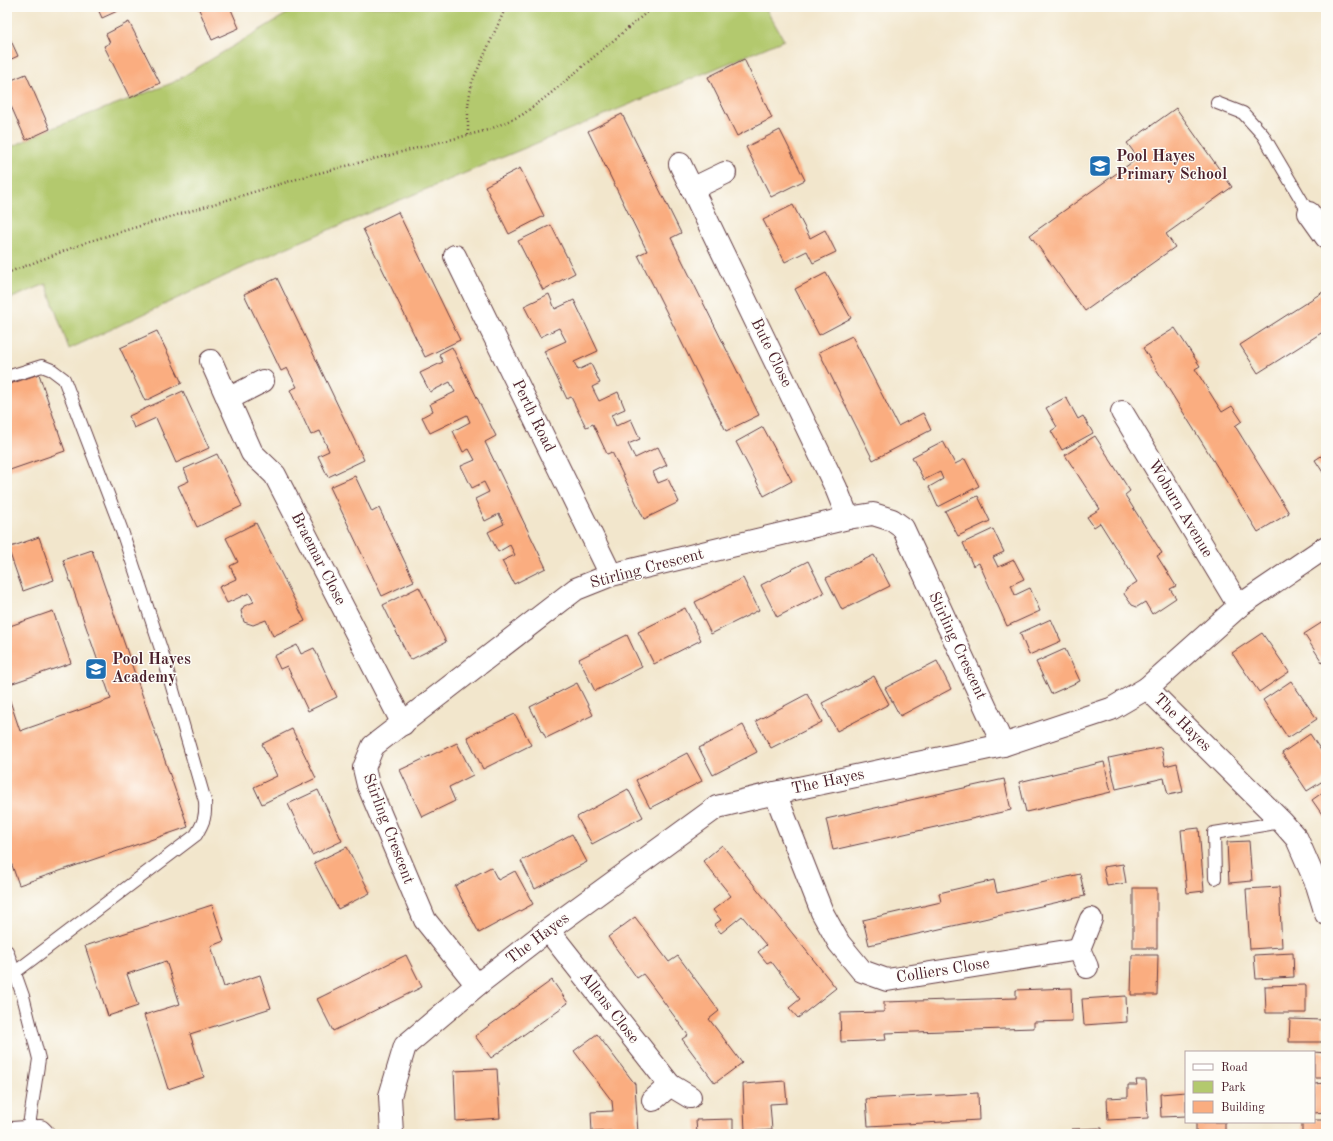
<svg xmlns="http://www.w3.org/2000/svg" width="1333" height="1141" font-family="'Old Standard TT',serif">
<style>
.green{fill:#b3c96e;stroke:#7e744c}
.building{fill:#faad80}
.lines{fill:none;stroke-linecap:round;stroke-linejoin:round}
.lane-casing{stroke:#633d43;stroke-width:14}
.street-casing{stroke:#633d43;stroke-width:24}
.path{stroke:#633d43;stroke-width:2.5;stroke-dasharray:1 3;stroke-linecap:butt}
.lane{stroke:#fff;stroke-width:12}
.street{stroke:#fff;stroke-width:22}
.labels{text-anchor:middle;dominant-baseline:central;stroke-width:3;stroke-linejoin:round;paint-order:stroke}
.poi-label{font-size:16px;font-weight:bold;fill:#4a1f2b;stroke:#fdfcf7;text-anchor:start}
.street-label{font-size:16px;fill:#4a1f2b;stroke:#fdfcf7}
</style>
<rect width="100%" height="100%" fill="#fdfcf7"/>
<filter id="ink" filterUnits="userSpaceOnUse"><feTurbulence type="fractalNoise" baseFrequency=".025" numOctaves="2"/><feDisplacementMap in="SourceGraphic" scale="8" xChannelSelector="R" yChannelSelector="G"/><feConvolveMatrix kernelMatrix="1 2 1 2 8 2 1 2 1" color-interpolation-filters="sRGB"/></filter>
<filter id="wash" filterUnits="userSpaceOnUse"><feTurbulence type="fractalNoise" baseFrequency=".012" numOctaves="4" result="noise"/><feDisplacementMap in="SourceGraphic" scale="16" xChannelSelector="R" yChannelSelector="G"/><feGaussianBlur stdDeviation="0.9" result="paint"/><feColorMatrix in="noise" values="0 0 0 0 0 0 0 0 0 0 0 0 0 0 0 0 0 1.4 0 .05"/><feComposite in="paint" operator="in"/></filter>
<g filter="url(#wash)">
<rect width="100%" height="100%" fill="#f2e6cc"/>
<polygon class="green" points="298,7 765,7 784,40 283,249 69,349 46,284 7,300 7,149 50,129 172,83"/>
<g id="blocks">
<g class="building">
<polygon points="97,7 126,7 102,18"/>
<polygon points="198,7 230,7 239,28 212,40"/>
<polygon points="129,22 160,83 130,98 104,46 110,43 106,34"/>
<polygon points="7,32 18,56 7,61"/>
<polygon points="744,59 772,118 737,136 708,77"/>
<polygon points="26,74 50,129 26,140 7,97 7,82"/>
<polygon points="1176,108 1232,187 1166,234 1175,247 1085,311 1030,235 1138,158 1127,143"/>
<polygon points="622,114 681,233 671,238 759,415 726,431 638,255 647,251 588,131"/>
<polygon points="780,130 805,180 771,197 746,147"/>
<polygon points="520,168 544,216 509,234 485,186"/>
<polygon points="793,205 810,238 825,230 836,252 813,263 807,251 785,262 763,220"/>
<polygon points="398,212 460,340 425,357 363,229"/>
<polygon points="551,225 575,273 543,290 518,241"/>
<polygon points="826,273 851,318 819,335 795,289"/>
<polygon points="277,278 364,460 328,477 318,456 329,451 320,431 311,435 290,390 297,387 287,368 281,371 244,294"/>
<polygon points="1326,290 1326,330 1258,373 1240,345"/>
<polygon points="549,294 555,309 574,300 598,351 574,362 578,370 591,364 600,383 592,387 599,401 618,392 625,409 611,415 616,426 631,419 640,439 628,444 635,458 658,447 667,465 653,472 658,483 668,479 679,502 644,519 612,452 607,454 593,424 586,427 571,397 567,399 544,351 566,341 559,328 540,337 524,306"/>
<polygon points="1175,328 1200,366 1195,369 1222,412 1232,406 1242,421 1235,426 1289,513 1258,532 1143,348"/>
<polygon points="157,331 182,383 145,401 120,348"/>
<polygon points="852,336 898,426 923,413 931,430 873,460 819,352"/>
<polygon points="452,347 496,436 485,442 546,568 514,584 502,561 515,555 510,545 498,552 488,532 504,524 499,514 485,521 475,499 489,492 484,482 472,488 461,466 475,460 469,449 463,452 453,431 470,422 467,415 430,433 422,417 433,411 430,404 455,392 450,382 430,392 420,373 443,362 439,354"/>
<polygon points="39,374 65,451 7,471 7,385"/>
<polygon points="183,391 209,448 176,463 156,418 134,428 129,416"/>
<polygon points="1066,397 1078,419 1083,416 1093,433 1062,450 1051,431 1057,427 1046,408"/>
<polygon points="763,427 792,481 764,496 736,442"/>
<polygon points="1095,436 1130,491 1125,495 1162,553 1157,556 1176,586 1170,589 1176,598 1152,614 1145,602 1137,607 1132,605 1124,594 1126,589 1137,582 1100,523 1094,527 1087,517 1100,509 1065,455"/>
<polygon points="943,441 955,464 965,459 979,486 938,507 929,487 943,479 940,472 924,480 912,457"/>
<polygon points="1326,453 1326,477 1315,460"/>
<polygon points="217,454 242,506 197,527 178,486 189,481 184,469"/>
<polygon points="355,476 372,512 379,508 414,581 382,596 330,487"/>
<polygon points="978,496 990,521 958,536 945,511"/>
<polygon points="256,523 305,621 273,636 266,620 253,625 244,622 241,611 244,606 254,602 249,593 227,603 219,587 236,579 230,566 238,562 226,538"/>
<polygon points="993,529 1004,552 993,557 998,567 1014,560 1024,579 1011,585 1015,595 1030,588 1040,611 1007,626 979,563 973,566 963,543"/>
<polygon points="39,537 54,580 23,591 8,548"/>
<polygon points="92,550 188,827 19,885 7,851 7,692 20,731 111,699 63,560"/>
<polygon points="874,555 890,586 842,610 826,578"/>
<polygon points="808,561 824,593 777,617 761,585"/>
<polygon points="743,578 759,610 711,634 695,602"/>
<polygon points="419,587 446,642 410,660 383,605"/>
<polygon points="685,608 701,640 654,664 638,632"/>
<polygon points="53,611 71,663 7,685 7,627"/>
<polygon points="1051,619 1061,641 1029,655 1020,633"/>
<polygon points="1326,620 1326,663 1324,665 1304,634"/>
<polygon points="1262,633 1289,672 1259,692 1232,653"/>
<polygon points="627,635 642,667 595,691 579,659"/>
<polygon points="297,645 301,654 314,648 337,697 308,711 287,666 280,669 274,656"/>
<polygon points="1065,649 1080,681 1051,694 1036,662"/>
<polygon points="937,661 951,689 900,716 885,688"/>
<polygon points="874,676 889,704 837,731 822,703"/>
<polygon points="1291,681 1317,719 1288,738 1263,700"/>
<polygon points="577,683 593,715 546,738 530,707"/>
<polygon points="807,694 822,722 771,748 756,721"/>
<polygon points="515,714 531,745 483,769 467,737"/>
<polygon points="743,725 757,752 713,775 699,748"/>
<polygon points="292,729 316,778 262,804 254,787 277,776 262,744"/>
<polygon points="1310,734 1326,758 1326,779 1307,791 1282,753"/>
<polygon points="457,743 473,775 449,787 455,801 422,817 400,770"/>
<polygon points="1161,747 1165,766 1177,763 1183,792 1168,795 1164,778 1116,789 1109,758"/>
<polygon points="687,753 702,781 650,808 636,780"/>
<polygon points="1104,762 1111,792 1026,812 1019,782"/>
<polygon points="1004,779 1011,810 833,850 826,819"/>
<polygon points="628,789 643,817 592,844 577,817"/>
<polygon points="318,790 342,841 312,855 288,804"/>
<polygon points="1326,790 1326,820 1312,800"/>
<polygon points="1199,828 1204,891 1187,893 1181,830"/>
<polygon points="572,834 587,862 535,889 521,861"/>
<polygon points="1249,841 1252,881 1229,883 1227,842"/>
<polygon points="722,845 836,988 798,1018 789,1008 800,999 771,961 767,963 758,952 766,945 742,916 721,933 714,925 721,920 713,910 731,896 703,861"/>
<polygon points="347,847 370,893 338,909 314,863"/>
<polygon points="1123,864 1126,883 1107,886 1103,867"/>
<polygon points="491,867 498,880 515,871 533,904 479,933 455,886"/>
<polygon points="1080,874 1085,896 869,945 863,920 941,902 939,893 994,880 997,893"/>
<polygon points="1279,887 1282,947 1250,949 1246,889"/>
<rect x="1133" y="888" width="24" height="60"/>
<polygon points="212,905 224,941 211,946 224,987 260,975 271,1008 190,1034 204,1077 168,1089 144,1015 180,1004 166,961 127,974 138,1006 108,1016 85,946"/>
<polygon points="635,917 669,962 678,956 719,1011 709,1019 742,1063 715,1083 682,1039 688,1035 647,979 643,974 637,978 608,937"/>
<polygon points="1293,953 1294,977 1256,979 1254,955"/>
<polygon points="406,955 422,987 333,1031 317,999"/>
<polygon points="1132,955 1158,955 1157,995 1131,995"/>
<polygon points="552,980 568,1003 491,1058 475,1036"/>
<polygon points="1306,985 1306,1013 1266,1013 1265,986"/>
<polygon points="1071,988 1072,1021 1034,1022 1034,1028 885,1033 886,1040 841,1042 840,1013 884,1012 884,1002 1016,998 1016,990"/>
<polygon points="1126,996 1127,1022 1084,1025 1082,999"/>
<polygon points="1290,1019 1323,1020 1323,1042 1289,1042"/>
<polygon points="597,1034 635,1084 638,1134 612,1134 611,1131 592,1132 591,1112 613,1111 612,1101 574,1051"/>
<polygon points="1314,1052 1326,1053 1326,1078 1314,1078"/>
<polygon points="497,1069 500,1118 456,1121 454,1071"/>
<polygon points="1136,1080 1146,1080 1148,1118 1108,1120 1107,1098 1128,1097 1128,1085 1137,1085"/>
<polygon points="785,1081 787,1103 770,1104 772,1130 745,1132 743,1084"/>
<polygon points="1326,1083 1326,1112 1314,1113 1314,1084"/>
<polygon points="1186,1092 1186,1116 1161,1117 1160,1094"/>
<polygon points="978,1093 979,1120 868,1126 866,1099"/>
<polygon points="733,1119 733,1134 697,1134 696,1120"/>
<polygon points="1314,1120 1326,1120 1326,1134 1302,1134 1302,1122 1314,1122"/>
<rect x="1196" y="1122" width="29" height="12"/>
<polygon points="1102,1128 1102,1134 1072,1134 1072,1129"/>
</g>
</g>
</g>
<g filter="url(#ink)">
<use href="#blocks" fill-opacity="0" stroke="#633d43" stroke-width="1"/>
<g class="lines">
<g class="lane-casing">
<g id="lane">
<polyline points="1217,103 1243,113 1263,135 1309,213"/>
<path d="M7,377L42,366L52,370L64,379L122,531L162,652L205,801C206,816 204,822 196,835L14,973"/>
<polyline points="1215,878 1214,833 1282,822"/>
<polyline points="7,951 23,996 39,1059 28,1132"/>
</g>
</g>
<g class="street-casing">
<g id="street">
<polyline points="680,164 836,488 848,518"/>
<polyline points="692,189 725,173"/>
<polyline points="1309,213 1326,237"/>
<polyline points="455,256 611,575"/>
<polyline points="211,361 252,453 275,475 403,724"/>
<polyline points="228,399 263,381"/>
<polyline points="1122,412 1239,606"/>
<polyline points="1147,688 1239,606 1326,547"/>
<polyline points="775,793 822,912 839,943 862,971 887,980 1079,949"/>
<polyline points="548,930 670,1085"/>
<polyline points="1087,967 1079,949 1091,919"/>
<polyline points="477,985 425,920 368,785 364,768 373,746 576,589 611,575 848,518 873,514 892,520 903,528 1003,745"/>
<polyline points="653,1100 670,1085 690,1097"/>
<polyline points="9,1134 12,1133 40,1131 43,1134"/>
<polyline points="392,1134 390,1096 405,1046 477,985 548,930 717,807 775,793 1003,745 1111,709 1147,688 1282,822 1297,839 1317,885 1326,914"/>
</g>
</g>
<g class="path">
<polyline points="468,135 468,105 472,82 506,7"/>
<polyline points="7,273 90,241 307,176 488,130 522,115 550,94 653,7"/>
</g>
<use href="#lane" class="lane"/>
<use href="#street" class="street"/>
</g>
</g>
<defs>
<g id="school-square" transform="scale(1.15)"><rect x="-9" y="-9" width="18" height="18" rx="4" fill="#1f6fb2" stroke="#fdfcf7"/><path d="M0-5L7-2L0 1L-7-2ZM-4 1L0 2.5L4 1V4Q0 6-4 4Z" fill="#fff"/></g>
</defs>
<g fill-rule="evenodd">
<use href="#school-square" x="1100" y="166"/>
<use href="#school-square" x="96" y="669"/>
</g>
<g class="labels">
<g class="poi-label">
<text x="1116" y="157">Pool Hayes<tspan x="1116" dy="18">Primary School</tspan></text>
<text x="112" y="660">Pool Hayes<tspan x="112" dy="18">Academy</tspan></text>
</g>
<g class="street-label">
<text transform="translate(771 353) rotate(64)">Bute Close</text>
<text transform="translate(533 416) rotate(64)">Perth Road</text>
<text transform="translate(1180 509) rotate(59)">Woburn Avenue</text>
<text transform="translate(318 559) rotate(63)">Braemar Close</text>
<text transform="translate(647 569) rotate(-15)">Stirling Crescent</text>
<text transform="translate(957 646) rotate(65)">Stirling Crescent</text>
<text transform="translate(1182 723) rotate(45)">The Hayes</text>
<text transform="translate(828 782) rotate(-12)">The Hayes</text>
<text transform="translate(388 829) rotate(69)">Stirling Crescent</text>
<text transform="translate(538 939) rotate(-37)">The Hayes</text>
<text transform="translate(943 971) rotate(-9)">Colliers Close</text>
<text transform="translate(609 1008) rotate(52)">Allens Close</text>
</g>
</g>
<rect width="1333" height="1141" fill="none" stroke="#fdfcf7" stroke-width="24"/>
<rect x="1185" y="1051" width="130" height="72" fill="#fdfcf7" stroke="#b5a4a5"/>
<rect x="1193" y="1064" width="20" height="6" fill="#ffffff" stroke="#b5a4a5"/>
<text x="1221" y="1071" font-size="12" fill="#4a1f2b">Road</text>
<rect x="1193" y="1081" width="20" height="12" fill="#b3c96e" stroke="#b5a4a5"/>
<text x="1221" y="1091" font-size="12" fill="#4a1f2b">Park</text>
<rect x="1193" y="1101" width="20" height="12" fill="#faad80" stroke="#b5a4a5"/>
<text x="1221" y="1111" font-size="12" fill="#4a1f2b">Building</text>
</svg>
